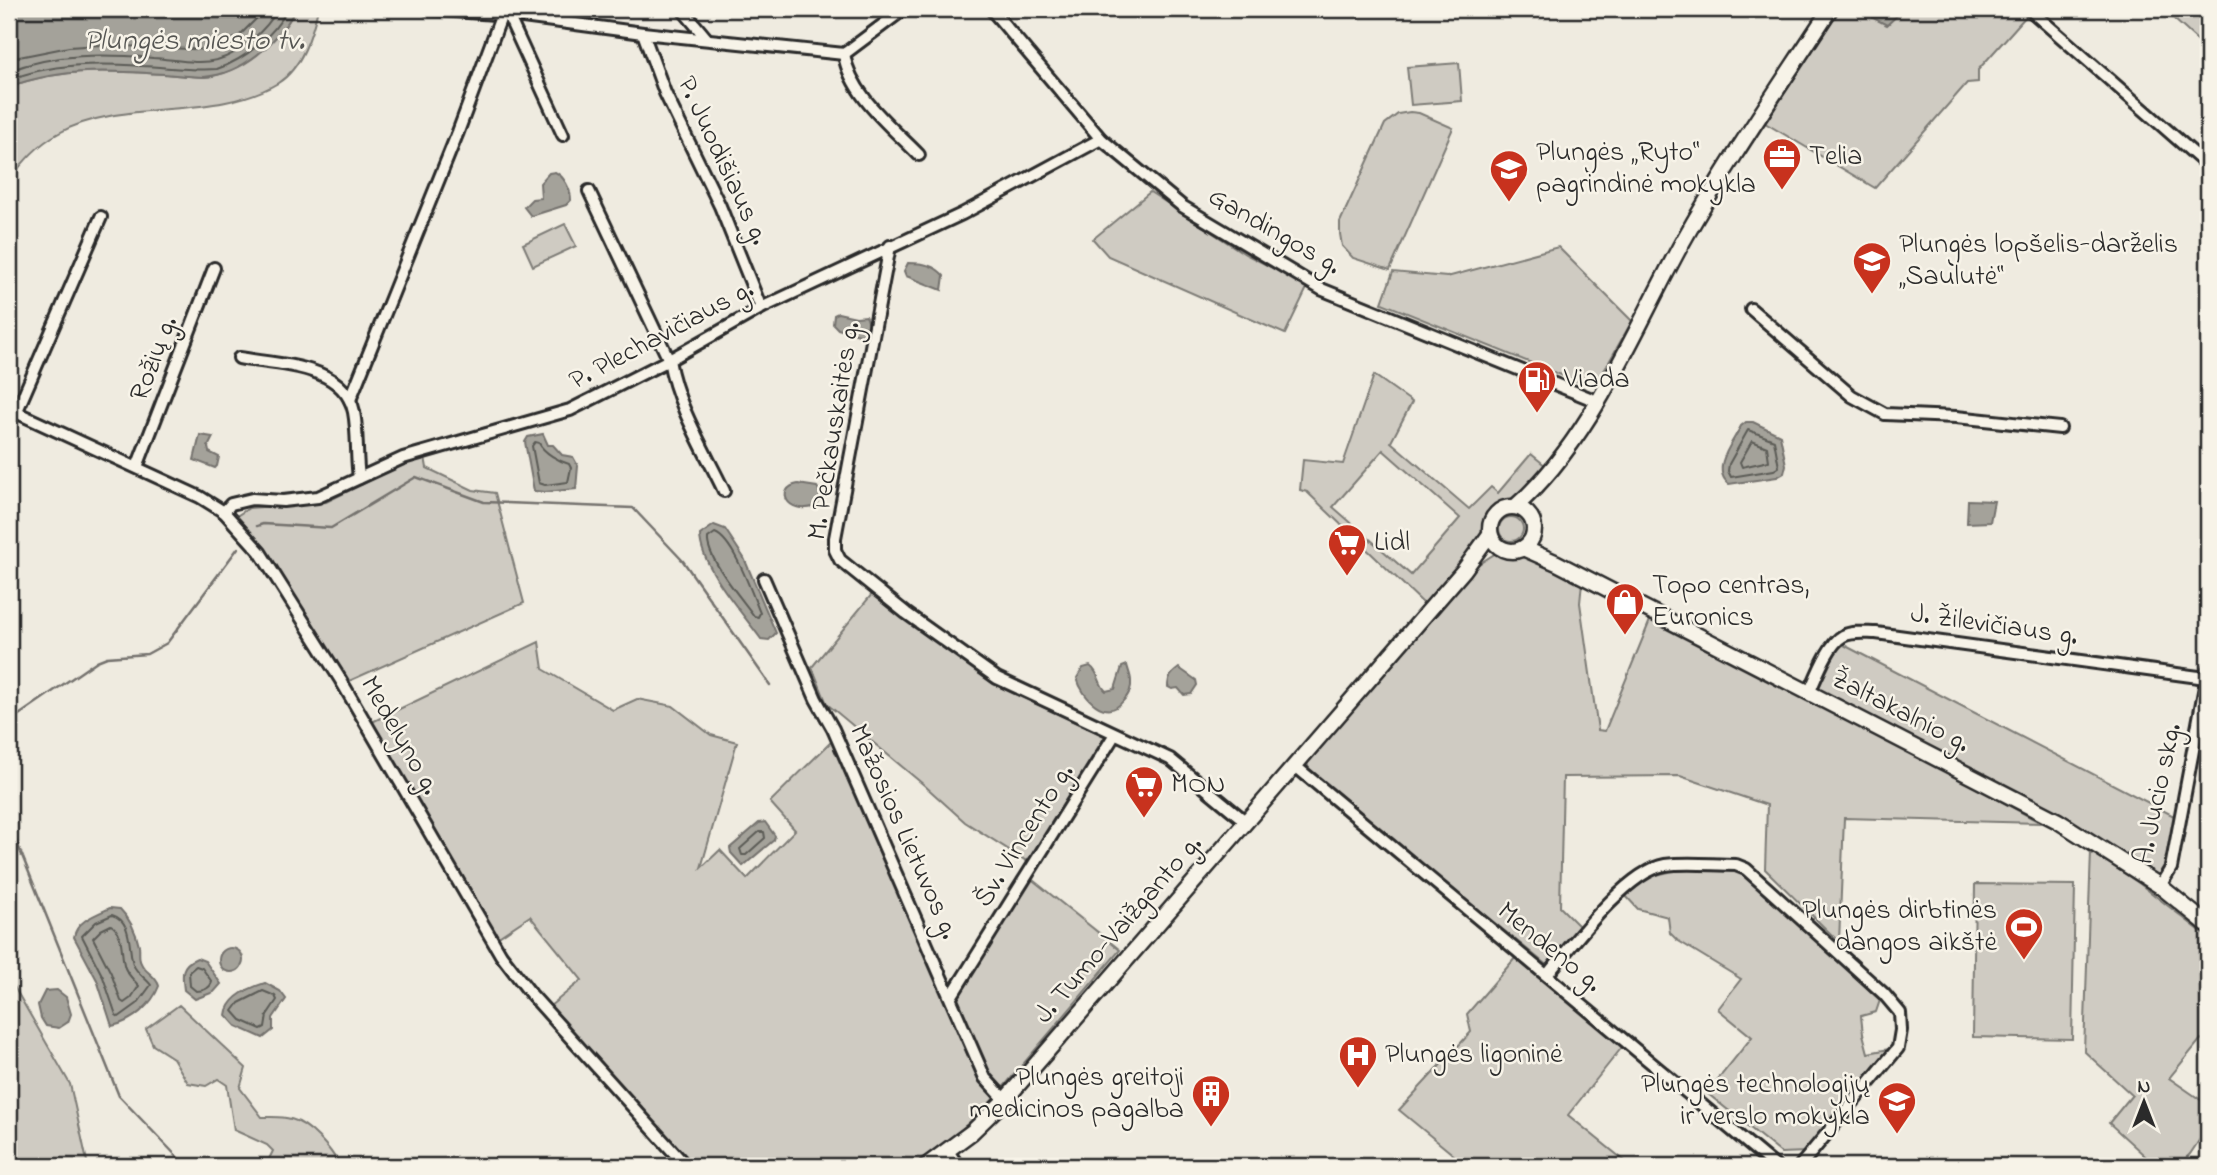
<svg xmlns="http://www.w3.org/2000/svg" width="2217" height="1175" font-family="'Indie Flower',sans-serif">
<style>
.green{fill:#cfcbc2;stroke:#7d7b76;stroke-width:2;fill-rule:evenodd}
.water{fill:#a4a29a;stroke:#74726e;stroke-width:2}
.lines{fill:none;stroke-linecap:round;stroke-linejoin:round}
.shore{stroke:#5b5b57;stroke-width:2}
.stream{stroke:#74726e;stroke-width:2.5}
.minor-casing{stroke:#2b2b2b;stroke-width:16}
.major-casing{stroke:#2b2b2b;stroke-width:19}
.minor{stroke:#f7f3e8;stroke-width:10}
.major{stroke:#f7f3e8;stroke-width:14}
.labels{text-anchor:middle;dominant-baseline:central;stroke-width:5;stroke-linejoin:round;paint-order:stroke}
.poi-label{font-size:28px;fill:#2b2b2b;stroke:#f7f3e8;text-anchor:start}
.street-label{font-size:28px;fill:#2b2b2b;stroke:#f7f3e8}
.water-label{font-size:30px;font-style:italic;fill:#555552;stroke:#f7f3e8}
</style>
<rect width="100%" height="100%" fill="#efebe0"/>
<filter id="ink" filterUnits="userSpaceOnUse"><feTurbulence type="fractalNoise" baseFrequency=".0143" numOctaves="2"/><feDisplacementMap in="SourceGraphic" scale="14" xChannelSelector="R" yChannelSelector="G"/><feConvolveMatrix kernelMatrix="1 2 1 2 8 2 1 2 1" color-interpolation-filters="sRGB"/></filter>
<g filter="url(#ink)">
<g class="green">
<path d="M296,9H318C312,34 302,68 278,83C215,121 122,98 59,133C37,145 24,161 9,180V87C71,63 139,73 204,77C242,74 278,42 296,9Z"/>
<polygon points="1840,9 2020,9 2027,15 1978,70 1978,82 1967,83 1875,188 1765,123"/>
<polygon points="2163,9 2208,9 2208,50"/>
<polygon points="1459,63 1462,101 1411,105 1407,67"/>
<polygon points="1410,112 1419,113 1453,128 1390,270 1353,258 1342,246 1340,234 1340,222 1385,124 1398,114"/>
<polygon points="1150,192 1245,254 1308,286 1285,334 1108,256 1093,239"/>
<polygon points="565,224 576,246 533,266 523,244"/>
<polygon points="1558,247 1632,321 1600,378 1590,384 1576,381 1382,303 1393,272 1447,277"/>
<path d="M1374,375L1412,402L1391,442L1469,509L1491,487L1498,493L1531,454L1546,466L1512,502L1492,509L1487,517L1482,540L1425,605L1307,492L1300,490L1303,460L1343,464ZM1383,450L1460,518L1411,575L1333,507Z"/>
<polygon points="425,457 427,468 473,490 495,493 524,603 347,682 270,559 259,542 235,517 249,508 326,502 404,464"/>
<circle cx="1511" cy="529" r="12"/>
<polygon points="1496,553 1521,553 1582,582 1580,603 1598,730 1605,731 1651,618 1882,736 2041,823 1844,818 1839,942 1765,869 1767,805 1680,776 1563,777 1560,907 1582,929 1549,967 1310,774 1307,762 1468,571"/>
<polygon points="872,594 992,683 1105,736 1028,862 965,822 924,785 827,704 812,667"/>
<polygon points="539,642 543,669 613,710 637,699 673,706 711,735 737,742 701,868 720,850 747,879 795,830 770,802 832,741 950,1005 1029,877 1120,950 990,1103 948,1142 913,1166 694,1166 550,1006 582,980 530,916 497,938 370,723"/>
<path d="M1840,643L2176,817L2161,878C2051,807 1934,749 1818,689Z"/>
<polygon points="2091,851 2140,884 2208,937 2208,1043 2201,1039 2169,1078 2208,1105 2208,1127 2190,1154 2178,1166 2156,1166 2109,1123 2132,1095 2084,1051"/>
<path d="M1740,869L1880,1000L1876,1012L1861,1016L1863,1034L1868,1053L1889,1049V1053L1807,1152L1781,1153L1707,1093L1752,1037L1718,1009L1741,979L1677,940L1670,933L1668,917L1638,909L1624,894C1656,864 1699,870 1740,869Z"/>
<polygon points="1975,884 2075,885 2072,1039 1973,1037"/>
<polygon points="1516,957 1623,1046 1568,1115 1631,1166 1467,1166 1399,1110 1471,1032 1467,1014"/>
<polygon points="9,978 70,1084 88,1166 9,1166"/>
<path d="M179,1005L246,1068L240,1088L262,1117C271,1117 282,1116 291,1119C310,1124 331,1149 340,1166H248L251,1160L269,1159L273,1151L267,1145L234,1130L227,1085L218,1079L206,1086L188,1083L173,1058L153,1045L146,1029Z"/>
</g>
<g class="water">
<path d="M9,9H296C277,43 243,74 204,77C139,73 71,63 9,87Z"/>
<polygon points="1874,9 1904,9 1887,25 1873,18"/>
<path d="M555,172C564,176 571,190 571,200L566,205L531,216L524,207L532,199L541,198L540,183L549,173Z"/>
<path d="M908,263C923,263 935,265 944,276L942,290L906,276L904,271Z"/>
<path d="M838,313L856,317L866,316C870,324 869,329 863,336L838,329L833,324L834,315Z"/>
<path d="M1746,422H1753L1780,435L1786,465L1784,473L1777,477L1729,484C1710,469 1733,442 1741,426Z"/>
<polygon points="543,434 548,445 553,445 562,455 573,457 578,466 576,489 545,492 534,491 525,442 528,437"/>
<polygon points="200,435 213,437 208,447 209,452 219,457 217,466 215,468 194,460"/>
<path d="M798,484L817,487C822,494 822,499 816,506C786,516 775,488 798,484Z"/>
<polygon points="1968,500 1994,501 1990,522 1967,523"/>
<path d="M714,525L725,529L744,558L776,633L769,640L761,639C742,612 701,568 700,535Z"/>
<path d="M1127,665C1128,670 1131,676 1131,681C1132,689 1128,696 1123,701C1106,723 1082,697 1077,678L1083,668L1090,666C1100,673 1098,684 1106,691L1115,689L1122,667Z"/>
<path d="M1179,668L1196,680L1197,685L1191,694L1184,695L1178,688L1172,689L1168,687C1168,677 1171,674 1179,668Z"/>
<polygon points="765,822 775,836 774,840 743,866 731,853 730,848 759,823"/>
<path d="M110,908L120,909C130,919 136,932 139,946C140,951 138,958 141,963C145,973 156,975 159,986C152,1005 132,1022 112,1026L97,980L74,937C76,921 97,914 110,908Z"/>
<circle cx="231" cy="960" r="12"/>
<path d="M197,958L205,961L221,984L214,992L195,999L184,990C182,974 180,965 197,958Z"/>
<path d="M265,983L280,991L286,999L273,1018V1030L263,1038L236,1026L226,1015C228,997 249,988 265,983Z"/>
<polygon points="57,990 66,997 71,1014 68,1022 59,1028 46,1026 41,1018 38,1005 45,991"/>
</g>
<g class="lines">
<g class="shore">
<polyline points="9,59 69,47 100,45 213,50 240,35 266,9"/>
<path d="M9,71C54,53 105,54 153,58C173,59 197,65 217,60C240,54 267,29 278,9"/>
<path d="M9,80C51,63 97,63 142,66C167,67 192,71 217,69C246,59 273,36 288,9"/>
<polygon points="1748,430 1774,440 1779,467 1774,470 1731,477 1728,471 1729,464"/>
<polygon points="1752,441 1767,447 1769,461 1742,467 1740,462"/>
<path d="M535,442L539,443C544,453 559,461 569,464L571,468L568,482L545,485L539,483L532,446Z"/>
<path d="M715,533C734,540 752,594 760,613L758,617L754,616C742,599 706,558 708,538Z"/>
<polygon points="759,832 764,832 765,838 746,855 742,855 740,849"/>
<path d="M112,915C133,921 128,949 133,964C136,973 146,978 151,985L137,1004L119,1017L116,1015L103,977L82,936L96,922Z"/>
<path d="M111,925C125,934 120,954 125,968C128,975 134,980 139,986L131,998L124,1003L121,1001L111,973L93,938L101,930Z"/>
<path d="M196,966L202,968L212,982C210,989 202,991 196,991L190,986L189,972Z"/>
<polygon points="263,991 275,996 277,1000 267,1015 265,1027 261,1029 241,1020 233,1011 239,1003"/>
</g>
<g class="stream">
<polyline points="257,526 263,524 331,528 416,477 484,502 633,508 683,561 770,685"/>
<polyline points="9,726 13,719 97,661 107,657 147,654 167,643 238,548"/>
<polyline points="9,823 119,1096 186,1166"/>
</g>
<g class="minor-casing">
<g id="minor">
<polyline points="428,9 508,15 643,33 844,54 904,9"/>
<polyline points="682,9 707,39"/>
<polyline points="991,9 1101,139 1182,206 1321,289 1599,402"/>
<polyline points="2029,9 2208,166"/>
<polyline points="508,15 563,135"/>
<polyline points="643,33 665,93 720,206 761,308"/>
<path d="M844,54C850,95 892,127 919,155"/>
<path d="M589,191L669,360C677,406 704,449 724,491"/>
<polyline points="890,246 835,538 835,550 840,560 906,613 997,678 1170,759 1245,821"/>
<polyline points="1751,309 1852,396 1885,414 1956,417 2060,428"/>
<path d="M239,358C279,365 344,364 354,412C358,434 356,456 359,478"/>
<polyline points="350,400 458,132 502,14"/>
<polyline points="9,409 200,497 224,512 260,552 340,679 501,955 531,994 686,1166"/>
<polyline points="16,413 101,217"/>
<polyline points="137,467 214,268"/>
<polyline points="224,512 231,504 252,499 283,501 318,497 403,458 570,410 669,360 761,308 962,214 1101,139"/>
<polyline points="764,579 816,699 833,729 985,1078 1005,1100"/>
<path d="M1809,693C1816,678 1828,644 1843,636C1852,631 1866,633 1876,633L2206,678"/>
<polyline points="1294,765 1775,1166"/>
<polyline points="2160,886 2171,868 2208,670"/>
<path d="M1547,975C1572,945 1627,871 1665,865C1687,862 1713,865 1736,865L1746,869L1884,994L1900,1013L1901,1030L1898,1048L1800,1166"/>
<polyline points="951,997 1115,734"/>
<polyline points="948,1151 958,1166"/>
</g>
</g>
<g class="major-casing">
<g id="major">
<path d="M1515,507C1591,441 1634,330 1682,243C1727,162 1780,86 1830,9"/>
<circle cx="1512" cy="529" r="22"/>
<polyline points="1523,548 1557,563 2058,821 2160,886 2208,925"/>
<polyline points="926,1166 972,1132 1005,1100 1464,570 1490,534"/>
</g>
</g>
<use href="#minor" class="minor"/>
<use href="#major" class="major"/>
</g>
</g>
<defs>
<g id="office-pin" transform="scale(2.0125)"><path d="M0 17L-7.5 6A9.5 9.5 0 1 1 7.5 6Z" fill="#c8321e" stroke="#f7f3e8"/><path d="M-6-3h4V-5.5h4V-3h4V5H-6ZM-1-4.5V-3h2v-1.5ZM-6 0V1H6V0Z" fill="#fff"/></g>
<g id="school-pin" transform="scale(2.0125)"><path d="M0 17L-7.5 6A9.5 9.5 0 1 1 7.5 6Z" fill="#c8321e" stroke="#f7f3e8"/><path d="M0-5L7-2L0 1L-7-2ZM-4 1L0 2.5L4 1V4Q0 6-4 4Z" fill="#fff"/></g>
<g id="fuel-pin" transform="scale(2.0125)"><path d="M0 17L-7.5 6A9.5 9.5 0 1 1 7.5 6Z" fill="#c8321e" stroke="#f7f3e8"/><path d="M-5.5-6h7V0h2V4h1.3V-2.5L3-4.5l.8-.8L6-3V5H2.5V1h-1V6h-7ZM-4.2-4.7v3.2H.2V-4.7Z" fill="#fff"/></g>
<g id="supermarket-pin" transform="scale(2.0125)"><path d="M0 17L-7.5 6A9.5 9.5 0 1 1 7.5 6Z" fill="#c8321e" stroke="#f7f3e8"/><path d="M-6-5.5h2.5l.6 2H6L4.5 2H-2.5L-4.4-4H-6ZM-1.5 3.2a1.3 1.3 0 1 0 .1 0ZM3 3.2a1.3 1.3 0 1 0 .1 0Z" fill="#fff"/></g>
<g id="shop-pin" transform="scale(2.0125)"><path d="M0 17L-7.5 6A9.5 9.5 0 1 1 7.5 6Z" fill="#c8321e" stroke="#f7f3e8"/><path d="M-5-2.5h2.3a2.7 3.5 0 0 1 5.4 0H5L5.5 6h-11ZM-1.5-2.5h3a1.5 2.3 0 0 0-3 0Z" fill="#fff"/></g>
<g id="stadium-pin" transform="scale(2.0125)"><path d="M0 17L-7.5 6A9.5 9.5 0 1 1 7.5 6Z" fill="#c8321e" stroke="#f7f3e8"/><path d="M0-5a6.5 5 0 1 0 0 10a6.5 5 0 1 0 0-10ZM-3.5-1.8h7v3.6h-7Z" fill="#fff"/></g>
<g id="hospital-pin" transform="scale(2.0125)"><path d="M0 17L-7.5 6A9.5 9.5 0 1 1 7.5 6Z" fill="#c8321e" stroke="#f7f3e8"/><path d="M-5-5h3v3.5h4V-5h3V5h-3V1.5h-4V5h-3Z" fill="#fff"/></g>
<g id="building-pin" transform="scale(2.0125)"><path d="M0 17L-7.5 6A9.5 9.5 0 1 1 7.5 6Z" fill="#c8321e" stroke="#f7f3e8"/><path d="M-4-6H4V6H1V3H-1V6H-4ZM-2.5-4.3h1.7v1.8h-1.7ZM.8-4.3h1.7v1.8H.8ZM-2.5-1h1.7V.8h-1.7ZM.8-1h1.7V.8H.8Z" fill="#fff"/></g>
</defs>
<g fill-rule="evenodd">
<use href="#office-pin" x="1782" y="157"/>
<use href="#school-pin" x="1509" y="169"/>
<use href="#school-pin" x="1872" y="261"/>
<use href="#fuel-pin" x="1537" y="380"/>
<use href="#supermarket-pin" x="1347" y="543"/>
<use href="#shop-pin" x="1625" y="602"/>
<use href="#supermarket-pin" x="1144" y="785"/>
<use href="#stadium-pin" x="2024" y="927"/>
<use href="#hospital-pin" x="1358" y="1055"/>
<use href="#building-pin" x="1211" y="1094"/>
<use href="#school-pin" x="1897" y="1101"/>
</g>
<g class="labels">
<g class="poi-label">
<text x="1536" y="153">Plungės „Ryto“<tspan x="1536" dy="32">pagrindinė mokykla</tspan></text>
<text x="1809" y="157">Telia</text>
<text x="1899" y="245">Plungės lopšelis-darželis<tspan x="1899" dy="32">„Saulutė“</tspan></text>
<text x="1564" y="380">Viada</text>
<text x="1374" y="543">Lidl</text>
<text x="1652" y="586">Topo centras,<tspan x="1652" dy="32">Euronics</tspan></text>
<text x="1171" y="785">MON</text>
<text x="1997" y="911" text-anchor="end">Plungės dirbtinės<tspan x="1997" dy="32">dangos aikštė</tspan></text>
<text x="1385" y="1055">Plungės ligoninė</text>
<text x="1184" y="1078" text-anchor="end">Plungės greitoji<tspan x="1184" dy="32">medicinos pagalba</tspan></text>
<text x="1870" y="1085" text-anchor="end">Plungės technologijų<tspan x="1870" dy="32">ir verslo mokykla</tspan></text>
</g>
<g class="street-label">
<text transform="translate(722 161) rotate(65)">P. Juodišiaus g.</text>
<text transform="translate(1274 232) rotate(30)">Gandingos g.</text>
<text transform="translate(662 336) rotate(-28)">P. Plechavičiaus g.</text>
<text transform="translate(155 359) rotate(-69)">Rožių g.</text>
<text transform="translate(835 431) rotate(-81)">M. Pečkauskaitės g.</text>
<text transform="translate(1994 626) rotate(8)">J. Žilevičiaus g.</text>
<text transform="translate(1900 712) rotate(27)">Žaltakalnio g.</text>
<text transform="translate(399 736) rotate(60)">Medelyno g.</text>
<text transform="translate(2159 794) rotate(-78)">A. Jucio skg.</text>
<text transform="translate(903 832) rotate(66)">Mažosios Lietuvos g.</text>
<text transform="translate(1025 836) rotate(-58)">Šv. Vincento g.</text>
<text transform="translate(1119 930) rotate(-49)">J. Tumo-Vaižganto g.</text>
<text transform="translate(1549 948) rotate(39)">Mendeno g.</text>
</g>
<g class="water-label">
<text x="194" y="42">Plungės miesto tv.</text>
</g>
</g>
<rect width="2217" height="1175" fill="none" stroke="#f7f3e8" stroke-width="35"/>
<rect x="18" y="18" width="2182" height="1140" fill="none" stroke="#2b2b2b" stroke-width="2.5" filter="url(#ink)"/>
<g transform="translate(2144 1102)" stroke="#f7f3e8" stroke-width="5" paint-order="stroke">
<path d="M0-5L12 26L0 18L-12 26Z" fill="#2b2b2b"/>
<text y="-10" font-size="19" font-weight="bold" text-anchor="middle" fill="#2b2b2b">N</text>
</g>
</svg>
